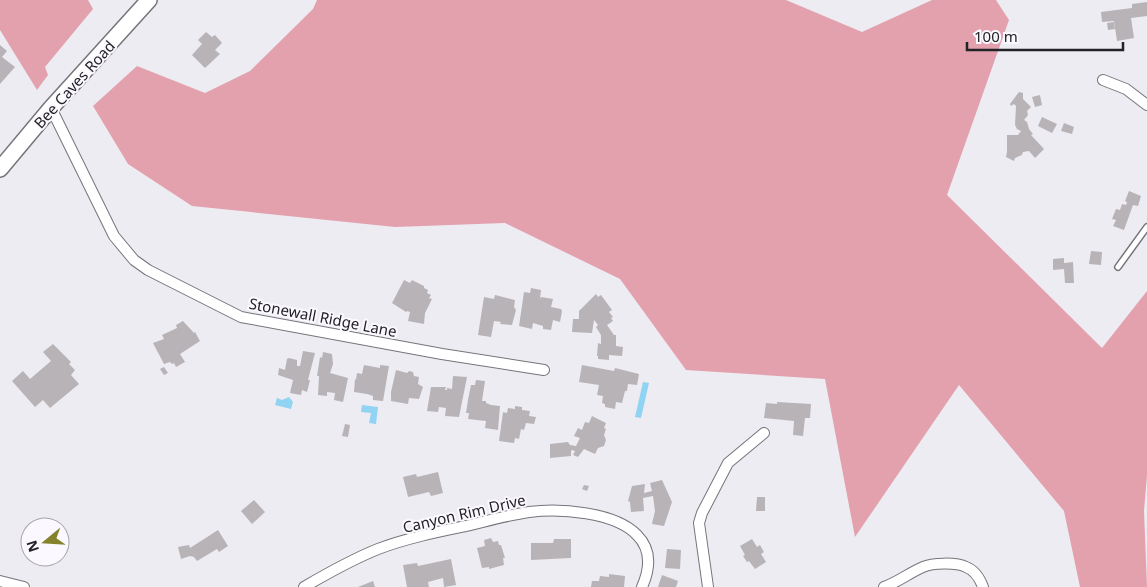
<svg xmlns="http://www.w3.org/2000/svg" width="1147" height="587" font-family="'Noto Sans',sans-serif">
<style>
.forest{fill:#e3a1ae}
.water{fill:#91d3f2}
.building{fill:#b8b3b7}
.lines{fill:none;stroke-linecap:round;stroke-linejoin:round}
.service-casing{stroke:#76747a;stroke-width:8}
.minor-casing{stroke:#76747a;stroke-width:12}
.primary-casing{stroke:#76747a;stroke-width:18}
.service{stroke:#fff;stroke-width:5}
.minor{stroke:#fff;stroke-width:10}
.primary{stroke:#fff;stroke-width:15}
.labels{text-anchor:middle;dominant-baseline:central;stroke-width:4;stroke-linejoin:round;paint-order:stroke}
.street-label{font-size:15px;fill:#232225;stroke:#fbf9ff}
</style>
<rect width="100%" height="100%" fill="#edecf3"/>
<g class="forest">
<polygon points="0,0 88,0 93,9 45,67 48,75 37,90 0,30"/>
<polygon points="317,0 786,0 862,32 932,0 996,0 1009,20 947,195 1102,348 1147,291 1147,475 1144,511 1147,587 1080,587 1064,511 959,385 855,537 825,379 686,370 620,279 505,223 395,227 192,206 128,164 93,106 137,66 205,93 250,71 313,9"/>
</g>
<g class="water">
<polygon points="643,382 649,383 641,418 635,417"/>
<polygon points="289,397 293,402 291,409 275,405 277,398 282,400"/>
<polygon points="362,405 378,407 376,424 369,423 371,413 361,412"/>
</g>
<g class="building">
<polygon points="1147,2 1147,16 1131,18 1134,38 1117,41 1114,21 1102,22 1101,12 1132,8 1132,4"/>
<polygon points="1114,22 1115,29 1108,30 1107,23"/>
<polygon points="206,32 212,37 215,35 222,43 215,50 220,54 205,68 192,55 202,44 198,40"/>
<polygon points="0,45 7,51 2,57 15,67 0,84"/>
<polygon points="1019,92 1023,93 1023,99 1031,107 1027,111 1028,115 1024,120 1027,122 1029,129 1033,134 1031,135 1044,149 1035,158 1029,151 1023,152 1022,155 1015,158 1014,161 1006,157 1007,152 1007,135 1018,135 1021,131 1017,129 1015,125 1016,106 1014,104 1011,106 1010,104"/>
<polygon points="1040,95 1042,105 1035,107 1032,97"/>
<polygon points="1042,117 1057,124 1052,133 1038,126"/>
<polygon points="1064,123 1074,127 1072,134 1061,131"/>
<polygon points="1129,191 1141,196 1138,206 1133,205 1124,230 1113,226 1116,220 1112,219 1116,209 1120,210 1122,204 1126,205 1127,202 1125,201"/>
<polygon points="1091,251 1102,252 1101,265 1089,264"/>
<polygon points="1064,258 1064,263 1073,262 1074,283 1065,283 1064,269 1053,270 1053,259"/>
<polygon points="404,280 410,283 412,280 424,286 424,288 428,290 427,293 431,295 429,298 432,299 425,313 424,324 408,321 410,312 407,311 406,312 392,303"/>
<polygon points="531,288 541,290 540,299 541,297 553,299 551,307 561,309 562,311 560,322 553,320 551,330 543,329 543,326 533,323 532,329 519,326 524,292 530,293"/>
<polygon points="596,294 598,297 601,295 612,310 609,312 613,317 611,318 613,321 607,325 614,335 616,335 616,346 623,347 622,356 609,355 609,360 598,359 598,356 597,356 598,343 601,344 601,335 596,327 598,325 594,320 592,333 572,332 573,319 579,319 579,311"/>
<polygon points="495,295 515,300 514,307 516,310 512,325 500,324 501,322 494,321 491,337 478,335 484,297 494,299"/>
<polygon points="183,321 194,333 195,332 200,341 180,354 185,362 176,367 174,363 172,364 170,362 164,364 153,343 164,339 162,335 177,328 176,325"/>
<polygon points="53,344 71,362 69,364 75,370 71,375 79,384 50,408 43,400 35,407 12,381 23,371 30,379 51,361 43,352"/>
<polygon points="303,351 315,353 308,380 310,380 307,392 302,390 301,395 290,393 293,380 278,375 279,368 285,370 287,359 289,358 297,360 297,366 300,366"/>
<polygon points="323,352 332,354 333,364 330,373 348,378 343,402 334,400 335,393 327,392 327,396 318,395 319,376 317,376 320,357 322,358"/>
<polygon points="364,365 380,368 380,365 389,366 383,401 373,400 373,396 367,394 354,392 355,379 356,380 357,373 362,374"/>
<polygon points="582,365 614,371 615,368 639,374 637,385 628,384 627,391 625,391 622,403 616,402 615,409 605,407 605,404 602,403 603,396 597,395 599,385 579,382"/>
<polygon points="164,367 168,373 164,375 160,369"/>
<polygon points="396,370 407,373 409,371 413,372 414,376 419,377 418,384 423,387 419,399 409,398 408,404 391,401 391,392"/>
<polygon points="453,376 467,377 459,417 445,416 446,408 439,407 438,412 427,411 431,387 446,387 445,390 447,390 447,388 452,389"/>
<polygon points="476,380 485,381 482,401 486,401 486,403 491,405 500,406 498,430 485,428 486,421 468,419 469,413 466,413 468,400 471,385 475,385"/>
<polygon points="777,402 811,404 810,418 805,418 803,436 793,435 794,421 764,418 766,403 777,404"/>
<polygon points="515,406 522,407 522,410 530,411 529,416 536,417 534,424 526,423 524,430 521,429 519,439 515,438 514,443 499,441 503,412 507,413 508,408 515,409"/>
<polygon points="592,416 606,423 604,428 606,429 604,435 606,440 604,446 598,448 595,454 584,449 578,457 573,455 575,451 572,450 571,451 571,456 550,458 550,444 568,442 570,445 576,446 580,438 574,436 578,428 582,430 585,422 589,423"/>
<polygon points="345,424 350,425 348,437 342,436"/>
<polygon points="438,472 443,493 431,496 429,492 408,497 403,477 416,474 417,477"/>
<polygon points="662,480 672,502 664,526 652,524 655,511 653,496 643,498 644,511 631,512 630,502 628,501 632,486 645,484 644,493 652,491 650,483"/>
<polygon points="584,485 589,486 587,491 582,489"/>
<polygon points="757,497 765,497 765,511 756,511"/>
<polygon points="254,500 265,512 252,524 241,511"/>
<polygon points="218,530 228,546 219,552 217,549 197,561 194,557 190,556 181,559 178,547 189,545 190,548"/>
<polygon points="491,538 493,542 498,541 499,545 501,545 505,558 503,558 504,565 489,569 489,567 482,568 477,548 485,546 484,540"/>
<polygon points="554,539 571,539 571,558 531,560 531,543 553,543"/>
<polygon points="752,539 757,547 760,545 764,552 761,554 766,562 755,569 749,561 747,562 743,556 745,555 740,546"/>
<polygon points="667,549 681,550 680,569 665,568"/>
<polygon points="451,559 456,585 444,587 443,578 428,582 429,587 407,587 403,565 417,563 418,566"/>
<polygon points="609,574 625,576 624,587 591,587 592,581 599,581 600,576 609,577"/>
<polygon points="662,575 678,581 676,587 658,587"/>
<polygon points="373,581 375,587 358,587"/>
</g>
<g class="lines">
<g class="service-casing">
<polyline id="service" points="1118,267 1147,227"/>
</g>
<g class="minor-casing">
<g id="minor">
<polyline points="1103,80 1126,89 1147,105"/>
<polyline points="51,108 114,236 134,260 148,270 241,317 442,354 544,370"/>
<polyline points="0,581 24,587"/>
<path d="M304,587C328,573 353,559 378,549C407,538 437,532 466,526C487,521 508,515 529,512C560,508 615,512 637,535C652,550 650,569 642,587"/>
<polyline points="708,587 699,523 702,513 728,463 764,433"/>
<path d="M884,587C898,582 909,573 923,567C932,563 956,562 966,567C974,570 980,579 983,587"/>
</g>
</g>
<g class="primary-casing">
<polyline id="primary" points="0,169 51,108 149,0"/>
</g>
<use href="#service" class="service"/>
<use href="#minor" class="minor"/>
<use href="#primary" class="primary"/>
</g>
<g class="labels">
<g class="street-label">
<text transform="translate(74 84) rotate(-48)">Bee Caves Road</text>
<text transform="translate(323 317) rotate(11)">Stonewall Ridge Lane</text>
<text transform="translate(464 513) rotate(-13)">Canyon Rim Drive</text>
</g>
</g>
<g transform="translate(45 542) rotate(252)"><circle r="24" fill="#fbf9ff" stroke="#a5a3a8"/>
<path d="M0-4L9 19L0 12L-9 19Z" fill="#84832c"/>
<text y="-8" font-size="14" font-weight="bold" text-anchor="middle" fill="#232225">N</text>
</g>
<path d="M967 42v8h156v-8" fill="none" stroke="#232225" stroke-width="2.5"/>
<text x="974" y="42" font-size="15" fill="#232225" stroke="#fbf9ff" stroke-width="4" paint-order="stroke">100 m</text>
</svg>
